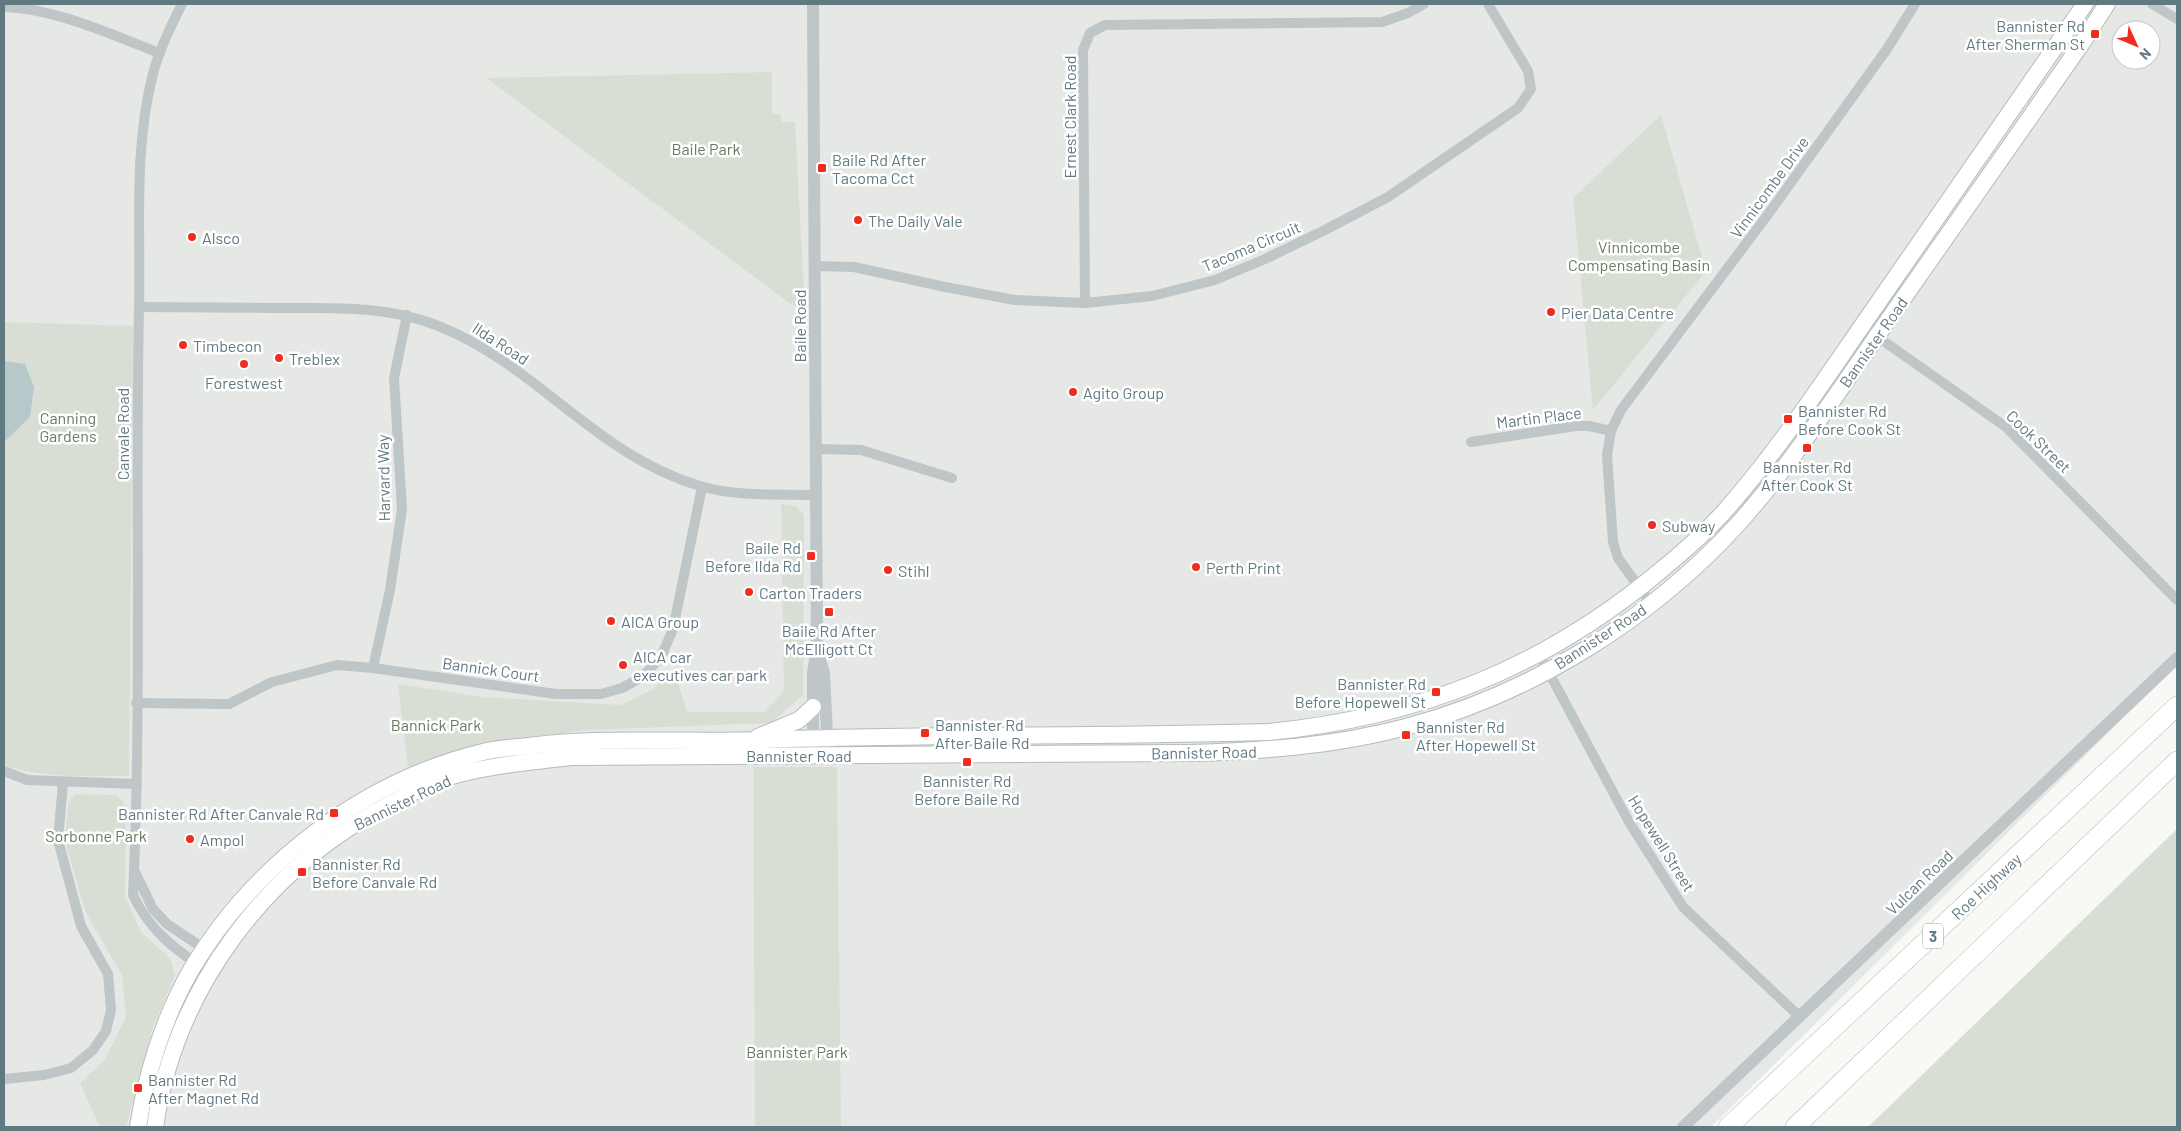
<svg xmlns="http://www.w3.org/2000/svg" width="2181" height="1131" font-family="Barlow,sans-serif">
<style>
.built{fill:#e6e8e6;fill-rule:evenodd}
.green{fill:#d9ded4}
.water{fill:#b6c8c9}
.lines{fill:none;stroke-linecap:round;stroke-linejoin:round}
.primary-casing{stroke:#b4bbbe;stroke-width:18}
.motorway-casing{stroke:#b4babc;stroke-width:20}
.minor{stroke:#bec6c8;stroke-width:10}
.tertiary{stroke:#bec6c8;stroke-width:12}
.primary{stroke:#fff;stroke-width:16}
.motorway{stroke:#fff;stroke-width:19}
.poi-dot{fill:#ef2c1e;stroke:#fff;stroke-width:2}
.labels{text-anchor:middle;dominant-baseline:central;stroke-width:5;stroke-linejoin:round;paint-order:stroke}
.shield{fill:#fff;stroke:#90a2a8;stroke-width:1}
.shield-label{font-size:15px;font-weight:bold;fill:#617a82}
.poi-label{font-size:16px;fill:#617a82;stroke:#fff;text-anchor:start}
.street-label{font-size:16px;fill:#617a82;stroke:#fff}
.park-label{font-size:16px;fill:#697a60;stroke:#fff}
</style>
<rect width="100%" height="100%" fill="#f8f8f5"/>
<path class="built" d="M4,4H2177V665L1711,1127H4ZM2121,30H2151V60H2121Z"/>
<g class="green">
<polygon points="772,72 772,113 781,114 782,122 795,122 804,293 803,310 788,302 486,78"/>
<polygon points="1661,115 1706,271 1593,410 1573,198"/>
<path d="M4,322L133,326L129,776C85,776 47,779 4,765Z"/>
<polygon points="781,504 796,506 804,515 803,695 771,723 587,730 478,745 408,767 398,684 481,697 621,705 653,689 674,669 687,712 764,712 784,691"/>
<polygon points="753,767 837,767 841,1127 755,1127"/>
<polygon points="75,794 116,795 123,802 126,811 125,897 141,932 170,958 175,975 153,1027 126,1127 100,1127 80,1083 105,1060 126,1017 122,975 86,913 65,842 68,804"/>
<polygon points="2177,829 2177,1127 1868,1127"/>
</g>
<polygon class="water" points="4,361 25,364 34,387 30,417 4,442"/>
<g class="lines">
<g class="primary-casing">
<g id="primary">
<polyline points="758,737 799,720 813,707"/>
<path d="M138,1127C146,1074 164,1017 191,970C254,864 363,781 483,752C498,748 514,748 529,746C606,736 684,743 762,740C931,734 1100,737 1269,732C1419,717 1544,668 1660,571C1682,553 1704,534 1723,513C1779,450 1825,379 1873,310C1944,208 2015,106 2085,4"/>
<path d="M155,1127C175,988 266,868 390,804C409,795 428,783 448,777C489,765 530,762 571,757L1190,753C1263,751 1335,746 1406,727C1531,694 1650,620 1737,525C1792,464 1837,393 1884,326C1950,231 2016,137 2082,43L2107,4"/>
</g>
</g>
<g class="motorway-casing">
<g id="motorway">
<polyline points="1728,1127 2177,706"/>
<polyline points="1795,1127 2177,761"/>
</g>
</g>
<g class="minor">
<path d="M182,4C171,26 159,50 153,74C133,151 141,230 139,308C135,503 142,699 133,895C148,927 170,946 199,965"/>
<polyline points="2152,4 2177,19"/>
<path d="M4,7C54,8 112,35 160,53"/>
<polyline points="815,266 854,267 945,287 1015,300 1085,303 1152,296 1215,280 1265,259 1323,231 1388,197 1518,108 1531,89 1528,71 1488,4"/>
<polyline points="1085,303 1083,50 1090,33 1105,25 1382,22 1408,13 1424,4"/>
<path d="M139,307C185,307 230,308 276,308C330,308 385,305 436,325C535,363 595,455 700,486C737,497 778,494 816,495"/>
<polyline points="1862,326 2006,427 2177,600"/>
<polyline points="1471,442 1576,426 1589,426 1611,431"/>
<polyline points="816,449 861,450 952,478"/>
<polyline points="1651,604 1618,558 1613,542 1607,455 1611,431 1621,410 1769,213 1887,49 1915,4"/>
<polyline points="1539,654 1629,822 1683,907 1800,1017"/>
<polyline points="373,668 390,590 402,509 394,378 407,315"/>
<polyline points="136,703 229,704 272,682 337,665 373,668 556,694 601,694 622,688 642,677 661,657 673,629 702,487"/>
<polyline points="4,771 27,780 137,784"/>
<polyline points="135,872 153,909 167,924 218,958"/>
<polyline points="4,1079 44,1075 71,1068 93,1050 106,1031 111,1010 108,974 81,926 58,840 63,783"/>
</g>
<g class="tertiary">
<polyline points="813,4 817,648 813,672 813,746"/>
<polyline points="818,653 824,673 828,754"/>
<polyline points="1683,1127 2177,658"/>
</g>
<use href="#primary" class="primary"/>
<use href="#motorway" class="motorway"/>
</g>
<g class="poi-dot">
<rect x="2090" y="29" width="10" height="10" rx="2.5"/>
<rect x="817" y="163" width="10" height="10" rx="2.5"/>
<circle cx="858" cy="220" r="5"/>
<circle cx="192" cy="237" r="5"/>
<circle cx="1551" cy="312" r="5"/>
<circle cx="183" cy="345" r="5"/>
<circle cx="279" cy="358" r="5"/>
<circle cx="244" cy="364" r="5"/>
<circle cx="1073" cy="392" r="5"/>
<rect x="1783" y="414" width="10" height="10" rx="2.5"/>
<rect x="1802" y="443" width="10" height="10" rx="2.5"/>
<circle cx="1652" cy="525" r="5"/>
<rect x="806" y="551" width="10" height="10" rx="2.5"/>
<circle cx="1196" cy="567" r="5"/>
<circle cx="888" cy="570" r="5"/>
<circle cx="749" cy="592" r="5"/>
<rect x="824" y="607" width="10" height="10" rx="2.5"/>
<circle cx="611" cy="621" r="5"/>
<circle cx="623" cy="665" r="5"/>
<rect x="1431" y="687" width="10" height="10" rx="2.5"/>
<rect x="920" y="728" width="10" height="10" rx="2.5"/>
<rect x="1401" y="730" width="10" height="10" rx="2.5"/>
<rect x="962" y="757" width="10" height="10" rx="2.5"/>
<rect x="329" y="808" width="10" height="10" rx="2.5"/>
<circle cx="190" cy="839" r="5"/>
<rect x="297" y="867" width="10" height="10" rx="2.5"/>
<rect x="133" y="1083" width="10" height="10" rx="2.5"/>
</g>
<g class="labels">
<rect class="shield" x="1923" y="923.5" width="20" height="25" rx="4"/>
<g class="shield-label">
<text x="1933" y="936">3</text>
</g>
<g class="poi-label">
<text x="2085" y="25" text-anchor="end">Bannister Rd<tspan x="2085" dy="18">After Sherman St</tspan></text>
<text x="832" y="159">Baile Rd After<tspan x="832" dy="18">Tacoma Cct</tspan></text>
<text x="868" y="220">The Daily Vale</text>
<text x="202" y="237">Alsco</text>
<text x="1561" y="312">Pier Data Centre</text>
<text x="193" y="345">Timbecon</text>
<text x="289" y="358">Treblex</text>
<text x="244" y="382" text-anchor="middle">Forestwest</text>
<text x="1083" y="392">Agito Group</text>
<text x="1798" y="410">Bannister Rd<tspan x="1798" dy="18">Before Cook St</tspan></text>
<text x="1807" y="466" text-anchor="middle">Bannister Rd<tspan x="1807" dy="18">After Cook St</tspan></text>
<text x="1662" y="525">Subway</text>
<text x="801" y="547" text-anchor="end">Baile Rd<tspan x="801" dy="18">Before Ilda Rd</tspan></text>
<text x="1206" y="567">Perth Print</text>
<text x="898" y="570">Stihl</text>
<text x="759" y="592">Carton Traders</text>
<text x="621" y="621">AICA Group</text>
<text x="829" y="630" text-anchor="middle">Baile Rd After<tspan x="829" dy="18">McElligott Ct</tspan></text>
<text x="633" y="656">AICA car<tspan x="633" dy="18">executives car park</tspan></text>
<text x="1426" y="683" text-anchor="end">Bannister Rd<tspan x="1426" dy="18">Before Hopewell St</tspan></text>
<text x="935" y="724">Bannister Rd<tspan x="935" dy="18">After Baile Rd</tspan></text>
<text x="1416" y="726">Bannister Rd<tspan x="1416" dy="18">After Hopewell St</tspan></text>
<text x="967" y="780" text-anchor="middle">Bannister Rd<tspan x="967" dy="18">Before Baile Rd</tspan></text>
<text x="324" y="813" text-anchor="end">Bannister Rd After Canvale Rd</text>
<text x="200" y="839">Ampol</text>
<text x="312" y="863">Bannister Rd<tspan x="312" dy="18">Before Canvale Rd</tspan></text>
<text x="148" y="1079">Bannister Rd<tspan x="148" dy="18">After Magnet Rd</tspan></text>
</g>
<g class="street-label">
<text transform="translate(1069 117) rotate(-90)">Ernest Clark Road</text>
<text transform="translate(1769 187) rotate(-54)">Vinnicombe Drive</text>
<text transform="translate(1251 246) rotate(-23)">Tacoma Circuit</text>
<text transform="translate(799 326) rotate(-90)">Baile Road</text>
<text transform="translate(1873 342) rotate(-55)">Bannister Road</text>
<text transform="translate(501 343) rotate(33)">Ilda Road</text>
<text transform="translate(1539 417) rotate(-7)">Martin Place</text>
<text transform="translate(122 434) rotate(-90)">Canvale Road</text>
<text transform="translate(2039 441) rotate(44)">Cook Street</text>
<text transform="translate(383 478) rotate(-91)">Harvard Way</text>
<text transform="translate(1600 636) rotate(-33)">Bannister Road</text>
<text transform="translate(491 669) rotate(8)">Bannick Court</text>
<text transform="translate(1204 752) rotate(-1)">Bannister Road</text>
<text x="799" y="755">Bannister Road</text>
<text transform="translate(402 802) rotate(-26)">Bannister Road</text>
<text transform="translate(1662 843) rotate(58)">Hopewell Street</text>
<text transform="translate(1919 882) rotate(-44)">Vulcan Road</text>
<text transform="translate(1986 886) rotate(-43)">Roe Highway</text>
</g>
<g class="park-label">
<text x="706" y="148">Baile Park</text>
<text x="1639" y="246">Vinnicombe<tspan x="1639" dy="18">Compensating Basin</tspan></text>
<text x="68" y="417">Canning<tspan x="68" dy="18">Gardens</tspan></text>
<text x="436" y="724">Bannick Park</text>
<text x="96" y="835">Sorbonne Park</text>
<text x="797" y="1051">Bannister Park</text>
</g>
</g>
<rect width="2181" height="1131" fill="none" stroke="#617a82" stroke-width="10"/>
<g transform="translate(2136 45) rotate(134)"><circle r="24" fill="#ffffff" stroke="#c0cacd"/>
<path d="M0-4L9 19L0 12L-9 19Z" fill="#ef2c1e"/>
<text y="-8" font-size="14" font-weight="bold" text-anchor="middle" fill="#617a82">N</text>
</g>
</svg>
